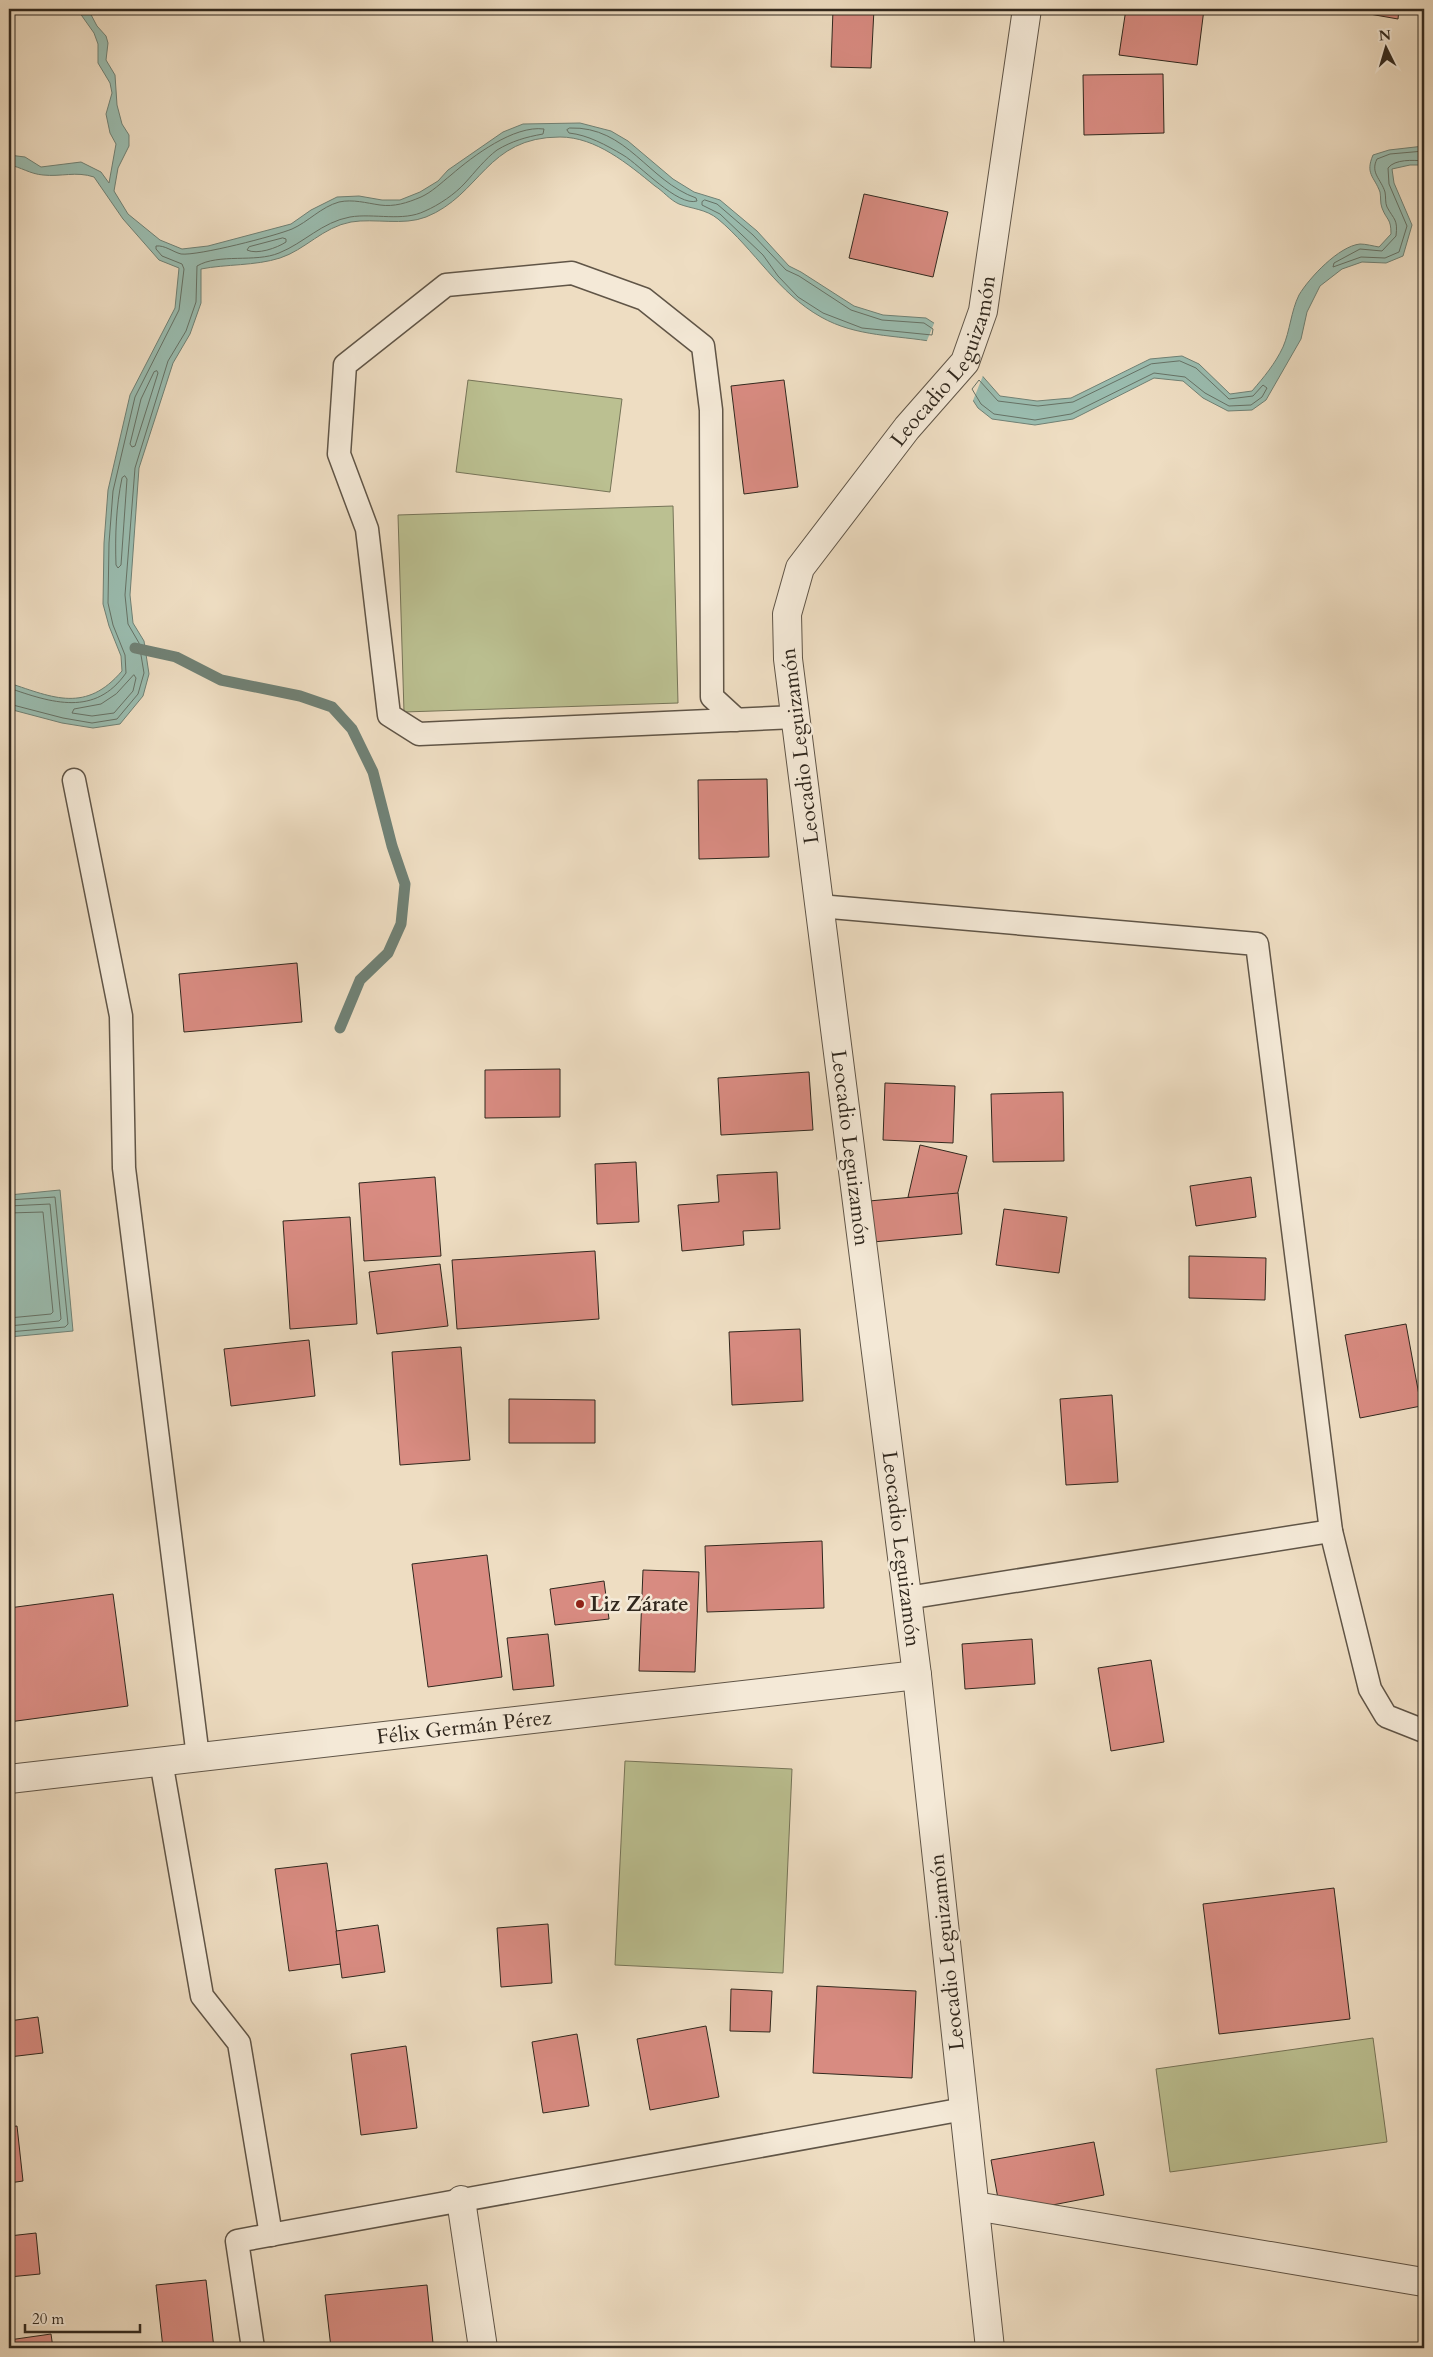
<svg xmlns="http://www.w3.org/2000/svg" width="1433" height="2357" font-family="Cardo,serif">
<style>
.green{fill:#bbc091;stroke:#767458}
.water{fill:#9abcaf;stroke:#708175}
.pier{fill:#eeddc2}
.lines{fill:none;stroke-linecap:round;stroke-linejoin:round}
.shore{stroke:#667266;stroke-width:1}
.stream{stroke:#708175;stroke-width:11}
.building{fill:#d88b81;stroke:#31281e}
.lane-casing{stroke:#605547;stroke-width:25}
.street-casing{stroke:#605547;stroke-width:30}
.lane{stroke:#f4e9d7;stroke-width:22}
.street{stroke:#f4e9d7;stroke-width:28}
.poi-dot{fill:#8f2418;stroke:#f4e9d7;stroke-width:2}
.labels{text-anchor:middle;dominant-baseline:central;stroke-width:5;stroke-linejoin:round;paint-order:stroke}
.street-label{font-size:21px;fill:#31281e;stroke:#f4e9d7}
.poi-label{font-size:21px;font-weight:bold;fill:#31281e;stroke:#f4e9d7;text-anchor:start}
</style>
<rect width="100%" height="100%" fill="#eeddc2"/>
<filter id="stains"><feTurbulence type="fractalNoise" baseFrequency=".004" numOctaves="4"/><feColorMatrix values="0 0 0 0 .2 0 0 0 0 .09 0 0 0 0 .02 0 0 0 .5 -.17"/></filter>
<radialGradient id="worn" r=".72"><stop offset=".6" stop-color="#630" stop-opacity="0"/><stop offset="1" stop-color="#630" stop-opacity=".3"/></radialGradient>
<g class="green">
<polygon points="468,380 622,399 610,492 456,472"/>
<polygon points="673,506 678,703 404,712 398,515"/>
<polygon points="625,1761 792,1769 783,1973 615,1965"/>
<polygon points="1373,2038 1387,2142 1170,2172 1156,2069"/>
</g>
<g class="water">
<path d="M77,9H88L97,26L106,36L108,43L106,60L115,75L117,105L122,124L129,135V146L118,168L114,191L128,214L160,240L182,249L208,246L291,224L311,210L337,197L359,196L382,200H400L420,192L438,181L448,170L503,132L523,124L580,123L611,131L628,141L673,179L694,192L720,200L757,231L789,266L801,272L854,306L883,315L926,318L940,327L935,342C896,335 856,337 821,317C778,293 755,250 718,219C706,209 692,209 679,204C670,200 663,191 655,186C628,164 596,137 560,137C486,137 481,195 426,217C403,226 375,218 351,222C323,227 305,250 280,258C255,266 226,264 201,269V303L190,334L173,363L139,468L130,595L133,623L144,641L149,674L143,696L120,724L93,728L62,723L9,709V683C54,698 86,713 122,671L121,656L109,626L103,604L104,543L108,490L130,395L175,308L179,268L159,260L123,219L94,177C76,171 61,177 43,175C30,174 21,167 9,165V155L25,157L41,167L81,162L101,172L109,183L116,144L110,133L106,114L112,93L110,83L98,63V44L94,33Z"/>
<path d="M1424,146V165H1410L1392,169L1394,183L1412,225L1403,256L1386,263L1362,262L1342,269L1320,286L1307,312L1301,339L1266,400L1252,410L1228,411L1203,398L1183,381L1154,378L1073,419L1035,425L992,419L978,408L965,388L978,371L1000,396L1037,401L1071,398L1150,359L1182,356L1199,364L1230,394L1252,391C1264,377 1275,364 1283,347C1290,331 1291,311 1299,295C1309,278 1339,246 1360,244C1366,244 1373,246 1379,247L1391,234C1391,218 1387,221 1382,208C1380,203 1381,197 1380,192C1374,176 1365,174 1373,155L1389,150Z"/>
<polygon points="60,1190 73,1331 9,1337 9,1195"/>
</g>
<g class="pier">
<polygon points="935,321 943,327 937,343 926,343"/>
<polygon points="980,368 984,373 972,403 963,387 977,369"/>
</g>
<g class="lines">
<g class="shore">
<path d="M570,128C627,126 648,181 696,198L697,201C678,207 640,165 623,155C606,145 588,135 569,133L567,130Z"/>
<path d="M1424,151L1390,154L1377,159C1370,173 1381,179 1385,192C1386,197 1385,203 1387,207C1394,220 1398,219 1396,236L1382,251L1360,249L1334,263L1333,267L1361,257L1385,258L1399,252L1407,226L1389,184L1388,168C1395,159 1413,160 1424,161"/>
<polygon points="705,200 717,204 753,235 786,270 799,276 851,310 882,320 924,323 933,329 932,335 862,328 823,313 798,297 778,276 763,255 720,214 702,205 702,202"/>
<path d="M283,238L286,239V242C277,248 257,255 247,250L249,247Z"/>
<polygon points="1180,361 1196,368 1229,399 1253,396 1263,385 1267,388 1262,397 1251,405 1229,406 1205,393 1185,377 1154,373 1071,414 1035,420 994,414 981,404 972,389 979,380 998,401 1038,406 1073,402 1151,364"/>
<polygon points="157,371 158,373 135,446 132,447 130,444 141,399 154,372"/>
<path d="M125,476L127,479L121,565L118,568L116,565C115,536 116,506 122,478Z"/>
<polygon points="134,675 136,678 133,691 114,713 92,716 72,713 74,709 101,704 116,694"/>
<path d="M9,688C52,703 95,717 126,673L125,655L113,625L108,603L109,543L113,491L135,397L179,310L184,269L182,264L162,256L156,249V246C165,245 173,252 181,254C198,256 275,236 292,229C308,222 321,207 339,202C353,199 366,203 380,205C394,207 407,203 421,197C432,192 441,183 451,175C473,156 514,125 544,129L543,134C526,137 512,141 497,150C485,159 475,172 465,183C455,194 439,205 425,211C403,222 374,213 350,217C322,222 304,243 279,253C255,263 219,253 197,266L196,302L186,331L168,361L135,468L125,595L128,624L139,643L144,673L138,694L117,719L92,723L63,718L9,704"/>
<polyline points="9,1200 55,1197 68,1324 65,1327 9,1332"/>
<polyline points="9,1206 50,1204 61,1319 59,1321 9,1326"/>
<polyline points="9,1213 43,1212 53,1312 51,1314 9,1318"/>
</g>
<polyline class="stream" points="135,648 176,657 221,680 300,696 332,707 352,729 373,772 392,846 405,884 401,924 388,953 360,980 340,1028"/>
</g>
<g class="building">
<polygon points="833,9 874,9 871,68 831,67"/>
<polygon points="1126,9 1204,9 1197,65 1119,55"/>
<polygon points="1341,9 1399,9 1398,19"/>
<polygon points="1163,74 1164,133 1084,135 1083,75"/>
<polygon points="864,194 948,212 933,277 849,258"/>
<polygon points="784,380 798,487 744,494 731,386"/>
<polygon points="767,779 769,857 699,859 698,780"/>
<polygon points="297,963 302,1022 184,1032 179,974"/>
<polygon points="560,1069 560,1117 485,1118 485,1070"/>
<polygon points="809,1072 813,1130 721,1135 718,1078"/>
<polygon points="885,1083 955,1086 953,1143 883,1140"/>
<polygon points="1063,1092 1064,1161 993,1162 991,1094"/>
<polygon points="920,1145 967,1156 954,1208 908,1197"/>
<polygon points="636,1162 639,1222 597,1224 595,1164"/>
<polygon points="777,1172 780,1229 743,1231 744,1245 682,1251 678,1205 719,1202 717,1175"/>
<polygon points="435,1177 441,1256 364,1261 359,1183"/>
<polygon points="1251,1177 1256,1217 1196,1226 1190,1186"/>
<polygon points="958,1193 962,1234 873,1242 869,1201"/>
<polygon points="1004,1209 1067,1217 1059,1273 996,1265"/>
<polygon points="350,1217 357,1324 290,1329 283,1221"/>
<polygon points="595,1251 599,1319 457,1329 452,1260"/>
<polygon points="1189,1256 1266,1258 1265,1300 1189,1298"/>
<polygon points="440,1264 448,1326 377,1334 369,1272"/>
<polygon points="1406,1324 1421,1406 1360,1418 1345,1335"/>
<polygon points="800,1329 803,1401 732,1405 729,1332"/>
<polygon points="309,1340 315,1396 231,1406 224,1349"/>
<polygon points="461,1347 470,1460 400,1465 392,1352"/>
<polygon points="1112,1395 1118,1482 1066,1485 1060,1399"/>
<polygon points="509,1399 595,1400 595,1443 509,1443"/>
<polygon points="822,1541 824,1608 707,1612 705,1546"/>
<polygon points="487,1555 502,1677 428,1687 412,1564"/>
<polygon points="643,1570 699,1572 695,1672 639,1671"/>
<polygon points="604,1581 609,1619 555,1625 550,1589"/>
<polygon points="113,1594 128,1706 9,1722 9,1608"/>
<polygon points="548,1634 554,1686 513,1690 507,1638"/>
<polygon points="1032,1639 1035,1684 965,1689 962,1644"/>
<polygon points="1151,1660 1164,1742 1111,1751 1098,1668"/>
<polygon points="327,1863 341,1964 289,1971 275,1869"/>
<polygon points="1334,1888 1350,2019 1219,2034 1203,1904"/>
<polygon points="548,1924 552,1983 501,1987 497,1928"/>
<polygon points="378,1925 385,1972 342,1978 336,1931"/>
<polygon points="817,1986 916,1991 912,2078 813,2073"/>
<polygon points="731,1989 772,1991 770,2032 730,2031"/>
<polygon points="38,2017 43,2053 9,2057 9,2021"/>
<polygon points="706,2026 719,2097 650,2110 637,2039"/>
<polygon points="577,2034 589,2106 543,2113 532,2042"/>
<polygon points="406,2046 417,2128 361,2135 351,2054"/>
<polygon points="17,2126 23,2181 9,2183 9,2127"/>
<polygon points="1094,2142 1104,2195 1001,2215 991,2160"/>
<polygon points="36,2233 40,2274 9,2277 9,2236"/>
<polygon points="206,2280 214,2348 163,2348 156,2285"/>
<polygon points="427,2285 433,2343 384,2348 331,2348 325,2295"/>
<polygon points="51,2334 53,2348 9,2348 9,2340"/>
</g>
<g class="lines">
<g class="lane-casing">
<g id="lane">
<polyline points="737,720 712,697 711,410 703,346 644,299 572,273 446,285 345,365 339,454 367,529 389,715 419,734 795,717"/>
<polyline points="74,780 121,1016 124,1168 198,1757"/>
<polyline points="819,906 1257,944 1331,1531 1370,1689 1386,1716 1424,1731"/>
<polyline points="907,1598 1331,1531"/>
<polyline points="161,1761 202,1996 239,2043 271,2235"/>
<polyline points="253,2348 237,2241 964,2109"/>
</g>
</g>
<g class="street-casing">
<g id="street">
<path id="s1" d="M9,1779L917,1675"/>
<polyline points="461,2200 483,2348"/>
<polyline points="975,2206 1423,2282"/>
<path id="s2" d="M990,2348L917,1675L788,659L787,614L800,568L907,428L965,362L983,311L1027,9"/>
</g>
</g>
<use href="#lane" class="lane"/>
<use href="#street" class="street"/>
</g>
<circle class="poi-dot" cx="580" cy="1604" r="5"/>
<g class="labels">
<g class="street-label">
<text stroke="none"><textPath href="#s2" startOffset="2049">Leocadio Leguizamón</textPath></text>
<text transform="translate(800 746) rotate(-97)">Leocadio Leguizamón</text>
<text transform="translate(850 1148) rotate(83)">Leocadio Leguizamón</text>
<text transform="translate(901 1549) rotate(83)">Leocadio Leguizamón</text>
<text stroke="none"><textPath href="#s1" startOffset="458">Félix Germán Pérez</textPath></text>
<text transform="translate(947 1952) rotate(-96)">Leocadio Leguizamón</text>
</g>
<g class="poi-label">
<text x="590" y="1604">Liz Zárate</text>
</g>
</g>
<rect width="1433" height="2357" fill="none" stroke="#eeddc2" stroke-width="30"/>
<rect x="10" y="10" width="1413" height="2337" fill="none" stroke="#31281e" stroke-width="2.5"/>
<rect x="15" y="15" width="1403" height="2327" fill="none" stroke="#31281e"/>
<g transform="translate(1386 48) rotate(355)" stroke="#f4e9d7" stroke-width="4" paint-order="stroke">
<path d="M0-4L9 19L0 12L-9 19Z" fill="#31281e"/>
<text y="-8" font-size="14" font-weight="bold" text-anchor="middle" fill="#31281e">N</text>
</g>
<path d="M25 2324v8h115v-8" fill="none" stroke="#31281e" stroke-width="2.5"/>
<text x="32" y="2324" font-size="15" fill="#31281e" stroke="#f4e9d7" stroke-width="4" paint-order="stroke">20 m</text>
<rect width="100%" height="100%" filter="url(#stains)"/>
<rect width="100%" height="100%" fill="url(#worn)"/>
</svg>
